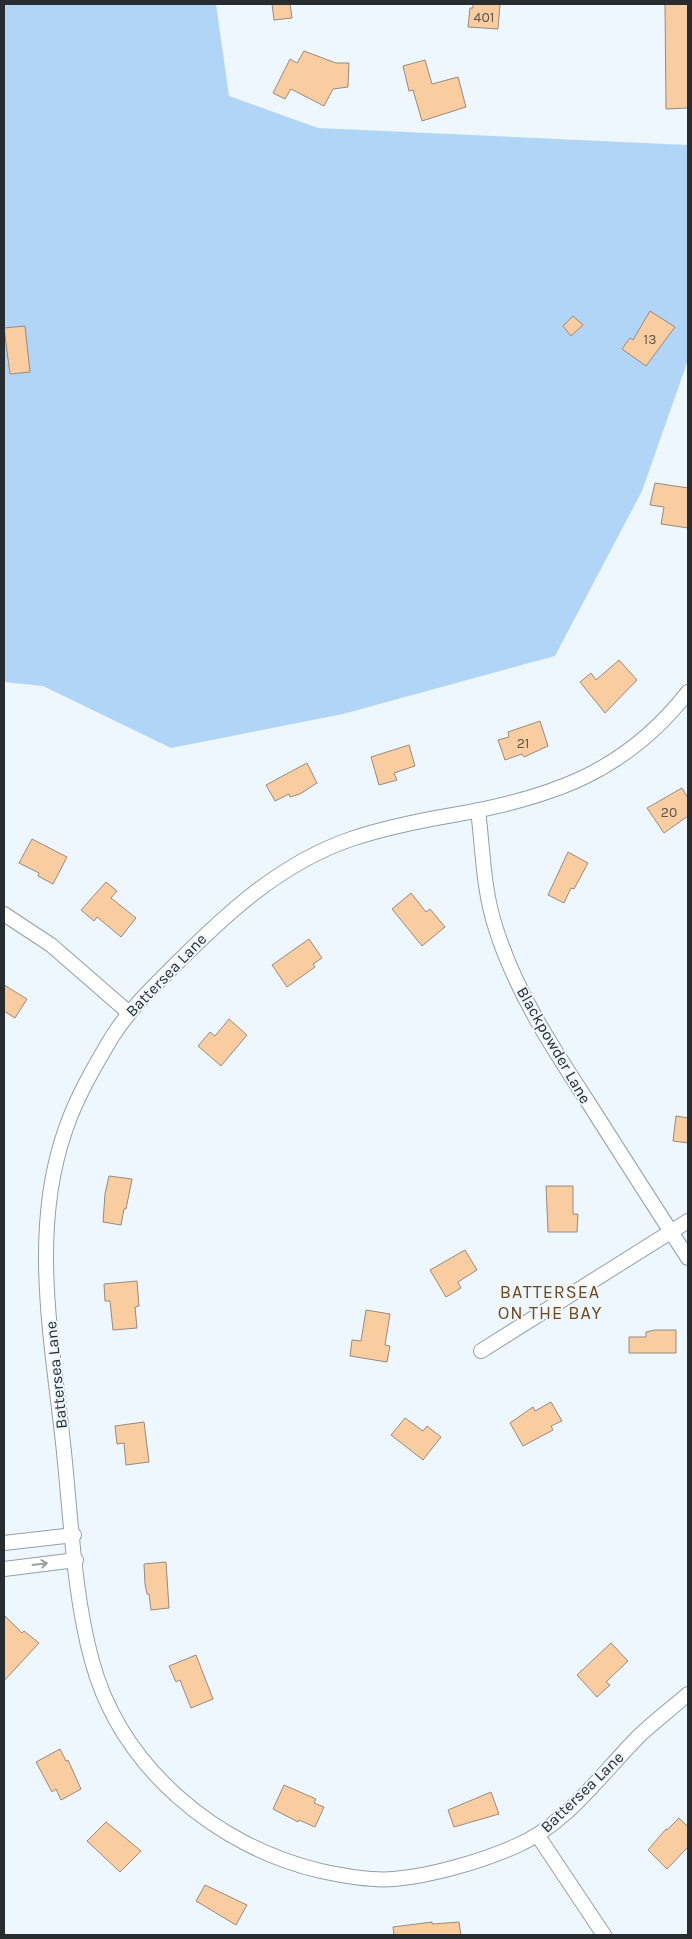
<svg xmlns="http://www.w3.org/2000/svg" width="692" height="1939" font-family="Karla,sans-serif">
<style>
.green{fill:#b1d5f6}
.building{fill:#facda1;stroke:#968a7f}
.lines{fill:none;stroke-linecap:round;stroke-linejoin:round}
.street-casing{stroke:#939faa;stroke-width:16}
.street{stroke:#fff;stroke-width:14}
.oneway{stroke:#9ea0a2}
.labels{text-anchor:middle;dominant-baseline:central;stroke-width:4;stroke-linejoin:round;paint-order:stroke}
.number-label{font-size:14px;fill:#5c544c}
.street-label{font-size:16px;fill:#272c30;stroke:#eff7fe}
.neighbourhood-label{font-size:18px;letter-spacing:1px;fill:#6f481b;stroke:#eff7fe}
</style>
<rect width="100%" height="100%" fill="#eff7fe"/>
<polygon class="green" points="4,4 216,4 229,96 318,128 688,145 688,360 642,491 555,656 343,714 171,748 43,686 4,682"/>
<g class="building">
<polygon points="272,4 290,4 292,18 274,20"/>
<polygon points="473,4 500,4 498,29 468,27 470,8 473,8"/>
<polygon points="665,4 688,4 688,108 666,109"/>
<polygon points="304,51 336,63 349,63 348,87 333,89 324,106 291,89 285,99 273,93 290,59 297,63"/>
<polygon points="425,60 432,84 458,77 466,107 422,121 413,90 409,91 403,66"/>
<polygon points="650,311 675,327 646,366 622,349 630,338 633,340"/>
<polygon points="573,316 583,325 571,336 563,326"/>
<polygon points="25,326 30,372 10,374 4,328"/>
<polygon points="655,483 688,488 688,528 661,524 664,507 650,505"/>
<polygon points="619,660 637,680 605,713 580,682 591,673 596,680"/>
<polygon points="540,721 548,746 524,757 522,754 505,760 498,740 509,737 508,732"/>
<polygon points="409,745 415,766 394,773 397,780 379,785 371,757"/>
<polygon points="307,763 317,783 300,794 290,797 289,794 275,801 266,785"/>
<polygon points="682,788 688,798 688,816 664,833 647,808"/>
<polygon points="32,839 67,857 53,884 38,876 39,873 19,863"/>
<polygon points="568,852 588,863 574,889 571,888 564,903 548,895"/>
<polygon points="106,882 117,891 111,898 136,918 121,937 97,917 94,921 81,910"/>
<polygon points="411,893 426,912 430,909 445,927 422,946 392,909"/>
<polygon points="309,939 322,958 313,964 315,967 287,987 272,965"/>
<polygon points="4,985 27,999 15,1018 4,1011"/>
<polygon points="229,1019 247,1035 221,1066 198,1046 210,1032 215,1036"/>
<polygon points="676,1116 688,1118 688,1143 673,1141"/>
<polygon points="109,1176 132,1179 126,1209 124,1209 121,1225 103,1222 105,1194"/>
<polygon points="546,1186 573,1186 573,1214 578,1214 577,1232 548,1232"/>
<polygon points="465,1250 477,1270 458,1282 461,1288 446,1297 430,1270"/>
<polygon points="137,1281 139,1306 135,1307 137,1328 113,1330 110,1301 105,1301 104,1284"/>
<polygon points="366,1310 390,1314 385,1345 390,1346 387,1362 350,1356 352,1340 361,1341"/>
<polygon points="655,1330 676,1330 676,1353 629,1353 629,1337 646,1337 646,1332"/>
<polygon points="551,1402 562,1421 551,1426 553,1430 523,1446 510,1423 533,1407 535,1411"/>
<polygon points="405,1418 423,1431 427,1426 441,1437 423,1460 391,1435"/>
<polygon points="144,1422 149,1462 126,1465 124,1443 117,1444 115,1426"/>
<polygon points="166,1562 169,1608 151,1610 149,1594 147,1594 145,1584 144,1564"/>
<polygon points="4,1615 22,1633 24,1631 39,1643 4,1681"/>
<polygon points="611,1643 628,1661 606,1682 610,1685 597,1697 577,1675"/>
<polygon points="196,1655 213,1699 191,1708 180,1680 176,1682 169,1666"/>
<polygon points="60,1749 66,1761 68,1760 81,1789 61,1800 56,1789 52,1792 36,1762"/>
<polygon points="284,1785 316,1799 314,1803 324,1807 315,1827 299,1820 298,1822 273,1809"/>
<polygon points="491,1792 499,1814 454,1827 448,1810"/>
<polygon points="679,1818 688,1827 688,1847 667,1869 648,1850 666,1829 667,1830"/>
<polygon points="106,1822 141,1851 120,1872 87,1841"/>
<polygon points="205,1885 247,1905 236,1925 196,1901"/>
<polygon points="432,1922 432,1924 459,1922 461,1935 394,1935 393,1927"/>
</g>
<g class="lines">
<g class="street-casing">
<g id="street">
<path d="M688,692C625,773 550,798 453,815C418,821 384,828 351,839C279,864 226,914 174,966C151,989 129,1010 112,1037C94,1067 76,1098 65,1131C30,1232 52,1340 63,1443C71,1514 73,1592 92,1661C121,1768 217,1847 321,1871C344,1876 371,1881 394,1879C431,1876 482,1861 516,1846C566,1825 602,1773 640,1735C655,1721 672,1708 688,1694"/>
<path d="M478,810C483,850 483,890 496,929C516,992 552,1047 588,1102C621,1154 654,1206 688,1258"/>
<polyline points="4,914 51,945 128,1012"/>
<polyline points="481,1351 688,1221"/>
<polyline points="4,1543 74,1535"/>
<polyline points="4,1569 76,1560"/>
<polyline points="538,1836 604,1935"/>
</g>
</g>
<use href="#street" class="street"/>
</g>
<defs><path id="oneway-shaft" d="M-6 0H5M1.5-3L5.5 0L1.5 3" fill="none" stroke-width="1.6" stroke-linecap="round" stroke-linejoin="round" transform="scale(1.25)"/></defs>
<use class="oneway" href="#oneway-shaft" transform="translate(40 1564) rotate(-7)"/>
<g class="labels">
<g class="number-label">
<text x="484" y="17">401</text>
<text x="650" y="339">13</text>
<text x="523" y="743">21</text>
<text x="669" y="812">20</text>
</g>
<g class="street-label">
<text transform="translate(166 975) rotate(-46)">Battersea Lane</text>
<text transform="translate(554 1045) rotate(60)">Blackpowder Lane</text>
<text transform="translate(56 1375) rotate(-96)">Battersea Lane</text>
<text transform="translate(582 1792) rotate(-44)">Battersea Lane</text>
</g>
<g class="neighbourhood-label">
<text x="550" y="1292">BATTERSEA<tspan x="550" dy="21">ON THE BAY</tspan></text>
</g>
</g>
<rect width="692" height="1939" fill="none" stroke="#272c30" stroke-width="10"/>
</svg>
